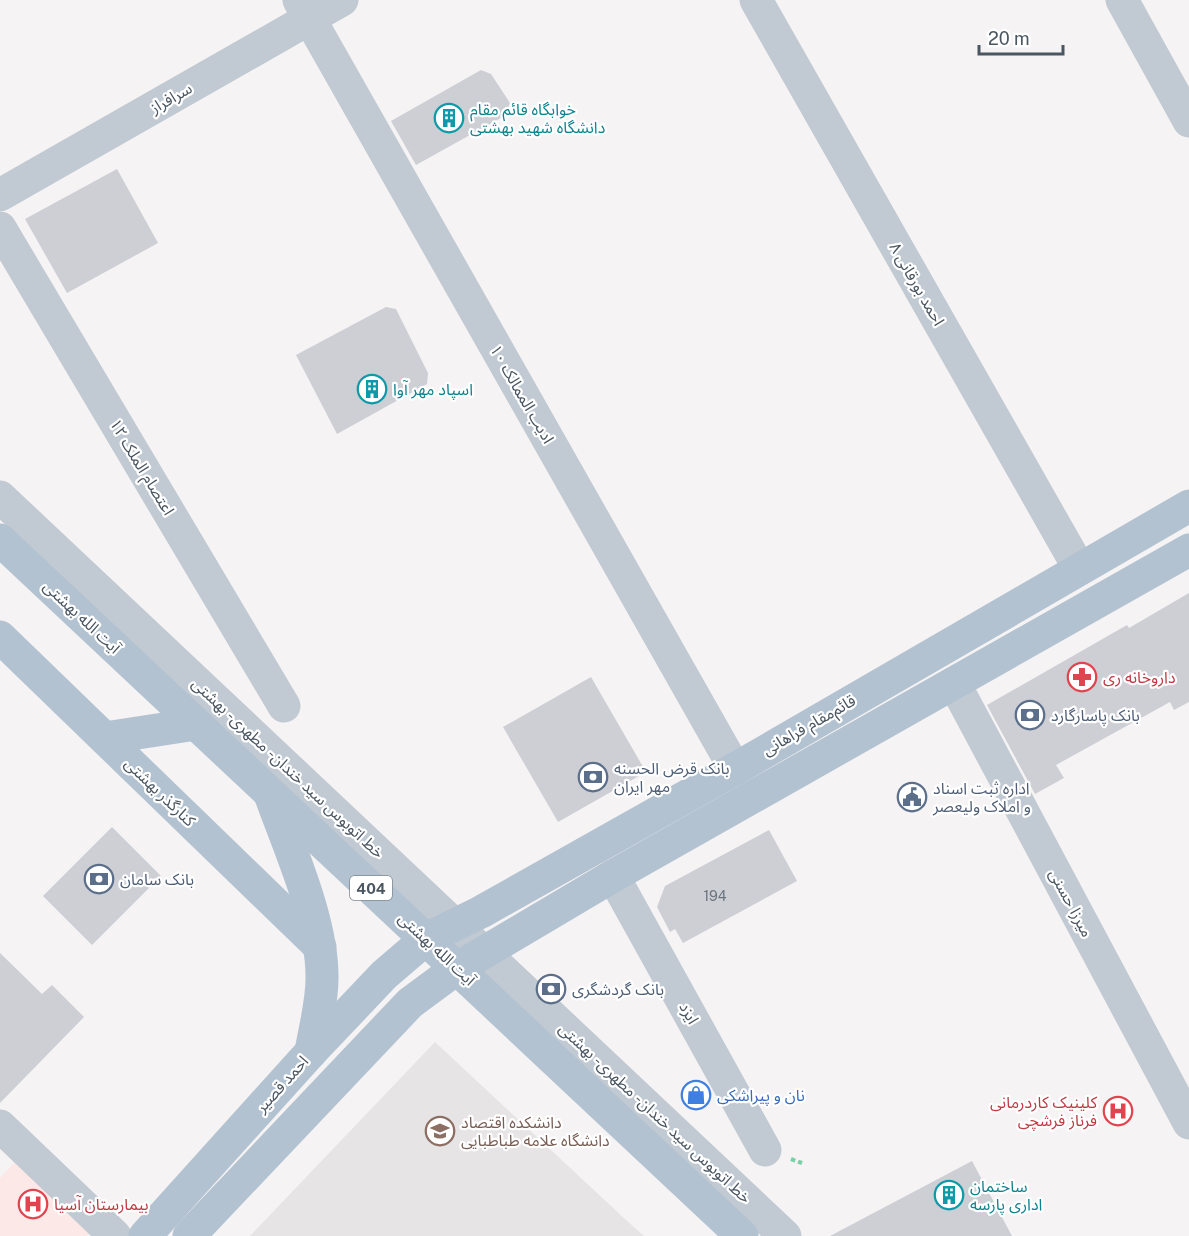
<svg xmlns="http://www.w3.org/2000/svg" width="1189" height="1236" font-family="'Public Sans','Noto Sans Arabic',sans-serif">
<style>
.education{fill:#e6e4e5}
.medical{fill:#fce8e6}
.building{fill:#cdcfd5}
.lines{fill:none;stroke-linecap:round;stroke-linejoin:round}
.path{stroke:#7ad0a6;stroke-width:4;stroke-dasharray:4.5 3;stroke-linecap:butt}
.minor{stroke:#c1cad2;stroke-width:33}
.major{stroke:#b3c2d1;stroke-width:33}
.labels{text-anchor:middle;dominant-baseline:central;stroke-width:4.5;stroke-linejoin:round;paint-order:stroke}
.number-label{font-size:14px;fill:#6b747e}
.shield{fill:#fff;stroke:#808990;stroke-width:1.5}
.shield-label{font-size:15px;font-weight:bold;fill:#4a5661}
.street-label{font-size:16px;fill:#4a5661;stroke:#fff}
.culture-label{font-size:16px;fill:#0d838f;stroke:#fff;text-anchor:start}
.health-label{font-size:16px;fill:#be3a42;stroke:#fff;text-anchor:start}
.service-label{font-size:16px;fill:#4e5e75;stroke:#fff;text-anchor:start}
.shop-label{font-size:16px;fill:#366cbe;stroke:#fff;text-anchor:start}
.education-label{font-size:16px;fill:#785e54;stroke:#fff;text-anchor:start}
</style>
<rect width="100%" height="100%" fill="#f5f3f3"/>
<polygon class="education" points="435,1042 626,1220 644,1236 250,1236"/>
<polygon class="medical" points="19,1158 94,1230 87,1236 0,1236 0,1178"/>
<g class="building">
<polygon points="481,70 491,74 510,103 506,115 416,165 391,121"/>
<polygon points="117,169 158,243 67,293 25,219"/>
<polygon points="386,307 396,309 428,373 427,384 337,434 296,355"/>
<polygon points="1189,593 1189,702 1174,710 1170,702 1056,765 1064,778 1035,794 987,705 1127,625 1129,628"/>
<polygon points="591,677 646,772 558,822 503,727"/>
<polygon points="112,827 161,876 92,945 43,896"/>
<polygon points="769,830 797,881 683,943 675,929 670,932 657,907 665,886"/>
<polygon points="0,953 42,994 52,985 84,1017 0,1103"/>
<polygon points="972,1161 1012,1236 830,1236"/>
</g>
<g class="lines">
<polyline class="path" points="791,1159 802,1163"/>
<g class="minor">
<polyline points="299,0 735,769"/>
<polyline points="756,0 1079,568"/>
<polyline points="1122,0 1189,121"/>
<polyline points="0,195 342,0"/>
<polyline points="0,228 284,706"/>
<polyline points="0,497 785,1236"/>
<polyline points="954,683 1189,1123"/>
<polyline points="613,876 765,1150"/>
<polyline points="0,1126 115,1236"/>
</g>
<g class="major">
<polyline points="0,540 742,1236"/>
<polyline points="0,637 320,947"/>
<polyline points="105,738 196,724"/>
<path d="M271,797C290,850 323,922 322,979C322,1003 315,1028 311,1052"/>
<polyline points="145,1236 311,1052 384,975 426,939 481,912 735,769 1189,506"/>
<polyline points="189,1236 410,1003 456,969 613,876 1189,550"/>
</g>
</g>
<defs>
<g id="building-ring" transform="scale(1.5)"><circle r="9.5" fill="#fff" stroke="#0f9aa8" stroke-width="1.5"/><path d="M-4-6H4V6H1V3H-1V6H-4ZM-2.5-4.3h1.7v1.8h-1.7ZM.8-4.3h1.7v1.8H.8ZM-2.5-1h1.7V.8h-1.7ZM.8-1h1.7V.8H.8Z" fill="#0f9aa8"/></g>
<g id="pharmacy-ring" transform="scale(1.5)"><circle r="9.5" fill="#fff" stroke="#e0444e" stroke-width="1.5"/><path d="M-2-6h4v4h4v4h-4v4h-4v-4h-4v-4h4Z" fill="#e0444e"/></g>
<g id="bank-ring" transform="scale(1.5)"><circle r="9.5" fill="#fff" stroke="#5c6f8a" stroke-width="1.5"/><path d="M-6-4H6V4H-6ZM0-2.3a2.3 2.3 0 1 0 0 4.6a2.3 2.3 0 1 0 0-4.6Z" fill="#5c6f8a"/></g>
<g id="civic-ring" transform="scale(1.5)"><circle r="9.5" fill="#fff" stroke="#5c6f8a" stroke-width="1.5"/><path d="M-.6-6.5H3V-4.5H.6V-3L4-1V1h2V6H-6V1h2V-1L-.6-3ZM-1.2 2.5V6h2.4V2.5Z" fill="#5c6f8a"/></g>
<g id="shop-ring" transform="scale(1.5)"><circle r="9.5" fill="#fff" stroke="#3f7fe0" stroke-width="1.5"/><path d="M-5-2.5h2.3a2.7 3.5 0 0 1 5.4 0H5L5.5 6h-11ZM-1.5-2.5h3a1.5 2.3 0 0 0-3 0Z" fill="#3f7fe0"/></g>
<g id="hospital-ring" transform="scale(1.5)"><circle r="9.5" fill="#fff" stroke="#e0444e" stroke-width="1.5"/><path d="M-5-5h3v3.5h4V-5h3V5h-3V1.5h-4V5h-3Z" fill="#e0444e"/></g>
<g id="university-ring" transform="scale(1.5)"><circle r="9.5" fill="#fff" stroke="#8d6e63" stroke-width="1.5"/><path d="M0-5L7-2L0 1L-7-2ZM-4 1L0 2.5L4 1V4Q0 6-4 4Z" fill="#8d6e63"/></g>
</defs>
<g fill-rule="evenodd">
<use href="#building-ring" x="449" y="118"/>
<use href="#building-ring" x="372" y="389"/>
<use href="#pharmacy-ring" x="1082" y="677"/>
<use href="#bank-ring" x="1030" y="715"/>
<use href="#bank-ring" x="593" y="777"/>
<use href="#civic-ring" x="912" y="797"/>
<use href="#bank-ring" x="99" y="879"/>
<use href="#bank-ring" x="551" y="989"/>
<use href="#shop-ring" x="696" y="1095"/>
<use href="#hospital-ring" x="1118" y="1111"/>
<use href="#university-ring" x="440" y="1131"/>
<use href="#building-ring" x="949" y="1195"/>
<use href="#hospital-ring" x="33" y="1204"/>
</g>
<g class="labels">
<g class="number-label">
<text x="715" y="896">194</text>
</g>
<rect class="shield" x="350" y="876" width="42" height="24" rx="4.5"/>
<g class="shield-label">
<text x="371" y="888">404</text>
</g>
<g class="street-label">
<text transform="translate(171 98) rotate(-30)">سرافراز</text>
<text transform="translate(917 284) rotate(60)">احمد بورقانی ۸</text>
<text transform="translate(522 394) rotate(60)">ادیب الممالک ۱۰</text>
<text transform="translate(142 467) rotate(59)">اعتصام الملک ۱۲</text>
<text transform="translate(82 617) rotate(43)">آیت الله بهشتی</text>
<text transform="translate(809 725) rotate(-30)">قائم‌مقام فراهانی</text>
<text transform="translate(288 768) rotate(43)">خط اتوبوس سید خندان - مطهری - بهشتی</text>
<text transform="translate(160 792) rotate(44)">کنارگذر بهشتی</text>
<text transform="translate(1071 903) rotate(62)">میرزا حسنی</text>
<text transform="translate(437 949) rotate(43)">آیت الله بهشتی</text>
<text transform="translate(689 1013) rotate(61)">ایزد</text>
<text transform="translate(282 1084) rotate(-48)">احمد قصیر</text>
<text transform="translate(655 1113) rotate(43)">خط اتوبوس سید خندان - مطهری - بهشتی</text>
</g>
<g class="culture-label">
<text x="470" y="109">خوابگاه قائم مقام<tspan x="470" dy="18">دانشگاه شهید بهشتی</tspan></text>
<text x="393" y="389">اسپاد مهر آوا</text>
<text x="970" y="1186">ساختمان<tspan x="970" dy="18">اداری پارسه</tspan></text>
</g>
<g class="health-label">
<text x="1103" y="677">داروخانه ری</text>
<text x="1097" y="1102" text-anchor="end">کلینیک کاردرمانی<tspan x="1097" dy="18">فرناز فرشچی</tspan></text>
<text x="54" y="1204">بیمارستان آسیا</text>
</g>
<g class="service-label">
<text x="1051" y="715">بانک پاسارگارد</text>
<text x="614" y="768">بانک قرض الحسنه<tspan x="614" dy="18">مهر ایران</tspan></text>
<text x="933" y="788">اداره ثبت اسناد<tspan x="933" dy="18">و املاک ولیعصر</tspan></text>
<text x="120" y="879">بانک سامان</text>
<text x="572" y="989">بانک گردشگری</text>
</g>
<g class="shop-label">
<text x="717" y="1095">نان و پیراشکی</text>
</g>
<g class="education-label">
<text x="461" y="1122">دانشکده اقتصاد<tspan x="461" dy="18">دانشگاه علامه طباطبایی</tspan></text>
</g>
</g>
<path d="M979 45v9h84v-9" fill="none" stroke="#4a5661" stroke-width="3"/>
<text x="988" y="45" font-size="18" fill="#4a5661" stroke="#ffffff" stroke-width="4.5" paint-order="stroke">20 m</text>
</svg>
